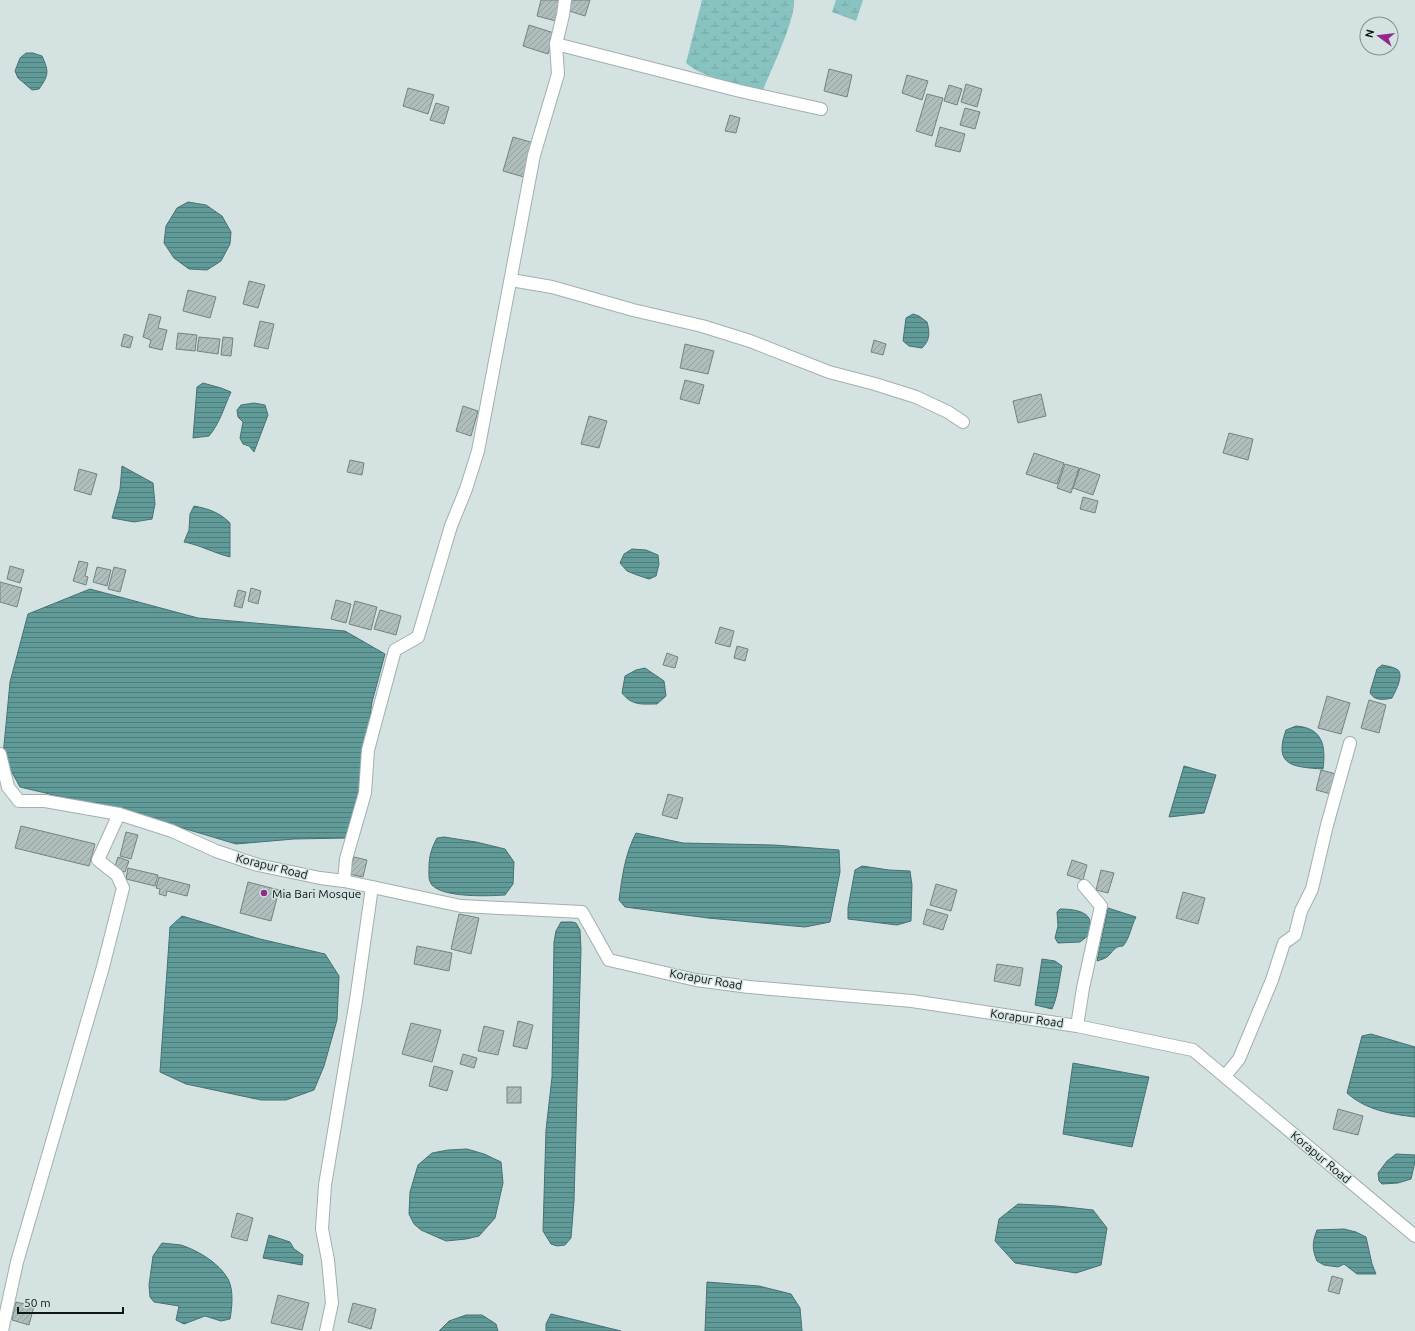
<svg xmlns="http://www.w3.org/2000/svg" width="1415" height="1331" font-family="Ubuntu,sans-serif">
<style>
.wetland{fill:url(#wetland-marsh)}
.water{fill:url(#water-rules);stroke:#487272}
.building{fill:url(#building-hatch);stroke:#758281}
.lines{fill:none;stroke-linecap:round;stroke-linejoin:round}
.minor-casing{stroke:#a1afae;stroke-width:14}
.minor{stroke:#fff;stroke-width:12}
.poi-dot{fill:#922a8e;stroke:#d4e3e2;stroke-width:1.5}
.labels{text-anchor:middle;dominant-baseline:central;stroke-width:3;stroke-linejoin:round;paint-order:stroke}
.street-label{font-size:12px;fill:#0f1414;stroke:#d4e3e2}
.poi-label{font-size:12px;fill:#0f1414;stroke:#d4e3e2;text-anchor:start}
</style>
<defs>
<pattern id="wetland-marsh" width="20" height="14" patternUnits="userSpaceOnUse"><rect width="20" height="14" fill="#88c3c1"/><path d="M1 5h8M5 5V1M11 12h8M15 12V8" fill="none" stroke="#74a7a5"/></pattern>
<pattern id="water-rules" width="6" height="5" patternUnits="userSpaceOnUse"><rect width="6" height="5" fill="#609b9a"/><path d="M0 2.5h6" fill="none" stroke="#4e7d7c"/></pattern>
<pattern id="building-hatch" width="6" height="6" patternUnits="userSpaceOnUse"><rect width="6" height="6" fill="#afbdbc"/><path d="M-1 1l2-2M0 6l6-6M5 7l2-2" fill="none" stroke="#95a2a1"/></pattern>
</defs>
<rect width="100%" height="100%" fill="#d4e3e2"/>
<g class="wetland">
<path d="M702,0H794C796,19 771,70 763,90C742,85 702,78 686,63Z"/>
<polygon points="836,0 863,0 856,21 832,12"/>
</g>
<g class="water">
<path d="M26,53H33L42,56C49,71 49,75 39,89L32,90L18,78L15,71L20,58Z"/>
<polygon points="188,202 206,205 222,216 231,232 230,244 221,261 207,270 189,269 174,258 164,243 166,226 177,208"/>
<path d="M913,314L919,316L927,322C930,333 930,340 922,348L909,346L903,341L906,318Z"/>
<path d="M203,383L221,388L231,392C224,407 220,423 209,436L193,438L197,387Z"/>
<polygon points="254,403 265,405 268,415 254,452 249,446 243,444 240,438 243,422 238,417 237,410 241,405"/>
<polygon points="122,466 153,483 155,504 152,519 134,522 112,518 120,489"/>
<path d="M194,506C209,509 219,512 230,523V557C214,553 200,545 184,542L189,530L190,514Z"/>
<polygon points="632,549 646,550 658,555 659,564 656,576 649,579 637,575 627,571 620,563 624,554"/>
<polygon points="90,589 198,618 345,631 385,654 372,702 359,793 347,838 294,839 236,844 146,817 20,787 3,756 10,682 28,614"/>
<path d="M1382,665C1387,666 1394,667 1398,670C1404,676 1395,692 1392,698C1384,700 1373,701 1370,692L1377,669Z"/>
<path d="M645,668L664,681L666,696L657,704C642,704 632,706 622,693L625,676L636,670Z"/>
<path d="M1296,726C1323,728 1326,746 1323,769C1293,767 1273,766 1286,730Z"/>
<polygon points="1184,766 1216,775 1204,813 1169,817"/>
<path d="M636,833L683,843L774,845L839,850L840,872L830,922L805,927L708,918L625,907L619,900C622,877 625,854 636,833Z"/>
<path d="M444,837L476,842L505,849L514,862L513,884L505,895C489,896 444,898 432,885C428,880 429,874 429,867C429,856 432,847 437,838Z"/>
<polygon points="862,866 889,870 910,871 912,885 911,921 897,925 848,919 848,908 855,870"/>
<path d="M1108,908L1136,917C1131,926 1130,938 1123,946C1114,946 1113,952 1107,957C1104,959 1100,960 1097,961Z"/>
<path d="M1060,909C1069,909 1089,910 1090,922C1091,926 1090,931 1089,935L1080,942L1058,943L1055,938L1058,926L1057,912Z"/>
<polygon points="182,916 260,939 325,954 339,976 337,1020 324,1066 314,1090 286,1100 261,1100 186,1084 160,1072 170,927"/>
<polygon points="561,922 572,922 576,923 580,930 581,949 574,1201 571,1238 565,1245 557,1246 551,1244 543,1231 546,1130 552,1077 554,942 556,931"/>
<path d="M1042,959L1055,961L1062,966C1059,980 1058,996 1052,1009L1035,1005Z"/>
<path d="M1371,1034L1415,1047V1117C1390,1114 1366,1110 1347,1093L1362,1036Z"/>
<polygon points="1073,1063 1149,1077 1132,1147 1063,1134"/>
<polygon points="467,1149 484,1154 501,1162 503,1183 495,1218 479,1236 466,1239 446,1241 421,1230 414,1224 409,1214 410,1192 418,1165 432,1153 448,1150"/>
<polygon points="1396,1154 1415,1155 1415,1162 1411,1179 1398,1183 1382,1184 1379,1181 1378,1173 1387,1161"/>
<polygon points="1018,1204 1057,1206 1093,1210 1107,1228 1101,1265 1076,1273 1015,1263 995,1241 999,1219"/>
<path d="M1344,1229L1356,1232L1366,1237L1372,1264L1376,1274H1357L1344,1264L1338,1267L1324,1265L1317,1261C1312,1249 1312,1243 1317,1230Z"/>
<polygon points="269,1235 290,1242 294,1249 303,1255 302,1265 263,1258"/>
<path d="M162,1243C168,1244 175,1244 181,1245C199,1251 219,1263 228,1279C234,1290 232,1308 230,1319L221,1321L205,1316L184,1324L176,1320L179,1306L154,1302L150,1297L149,1285L153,1256Z"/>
<polygon points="707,1282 759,1286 791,1294 800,1308 802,1331 705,1331"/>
<polygon points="551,1314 621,1331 546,1331 546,1324"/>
<polygon points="466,1315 482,1315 496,1324 498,1331 439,1331 449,1321"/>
</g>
<g class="building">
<polygon points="541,0 562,0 556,21 537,16"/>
<polygon points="569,0 590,0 585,16 566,10"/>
<polygon points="529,25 554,33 548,54 523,46"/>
<polygon points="829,69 852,75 847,97 824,91"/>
<polygon points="907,75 928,81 922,100 902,93"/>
<polygon points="966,84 982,89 977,107 961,102"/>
<polygon points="949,85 962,89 957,105 944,101"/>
<polygon points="408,88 434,95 428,114 403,106"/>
<polygon points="927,94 943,98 932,136 916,131"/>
<polygon points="436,103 449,107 444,124 430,120"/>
<polygon points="965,108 980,112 975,129 960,125"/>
<polygon points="730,115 740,118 736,133 725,131"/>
<polygon points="940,127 965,134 960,152 935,146"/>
<polygon points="513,137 534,143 524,177 503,171"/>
<polygon points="249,281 265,285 258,308 243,304"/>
<polygon points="188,290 216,297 210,318 183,311"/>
<polygon points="149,314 161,317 158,328 167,330 162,350 149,347 151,340 143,337"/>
<polygon points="260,321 274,324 268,349 254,346"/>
<polygon points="178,333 197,335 195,351 176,349"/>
<polygon points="124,334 133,337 130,348 121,346"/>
<polygon points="199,337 220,339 218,354 197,351"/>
<polygon points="223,337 233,338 231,356 221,355"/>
<polygon points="874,340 886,344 883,355 871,352"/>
<polygon points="685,344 714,351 708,374 680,368"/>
<polygon points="685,380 704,385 699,404 680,399"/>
<polygon points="1041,394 1046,416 1018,423 1013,401"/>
<polygon points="463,406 478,411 471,436 456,431"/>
<polygon points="589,416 607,421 599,448 581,444"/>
<polygon points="1229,433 1253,439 1248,460 1223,453"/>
<polygon points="1034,453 1064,463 1057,484 1026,474"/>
<polygon points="350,460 364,463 362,475 347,472"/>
<polygon points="1065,464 1079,468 1071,493 1057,488"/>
<polygon points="1080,468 1100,475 1093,495 1073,488"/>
<polygon points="79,469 97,474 91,495 74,490"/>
<polygon points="1083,497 1098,501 1095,513 1080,509"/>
<polygon points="79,561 88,563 85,576 88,577 86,585 73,581"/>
<polygon points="10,566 24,570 20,583 7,579"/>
<polygon points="97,567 111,570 107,586 93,582"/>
<polygon points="114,567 126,570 120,592 108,589"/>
<polygon points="0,582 22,588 17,607 0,602"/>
<polygon points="251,588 261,591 258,604 248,601"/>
<polygon points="238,590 246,592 242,608 234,606"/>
<polygon points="336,600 351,604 346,623 331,619"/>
<polygon points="355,601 377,607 371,630 349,624"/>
<polygon points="380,610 401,616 396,635 374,629"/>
<polygon points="720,627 734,631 730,647 715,643"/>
<polygon points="737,646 748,649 745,661 734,658"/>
<polygon points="667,653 678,657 675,668 663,665"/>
<polygon points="1327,696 1350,703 1341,734 1318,728"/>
<polygon points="1369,700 1386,705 1379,733 1361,728"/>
<polygon points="1321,770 1336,774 1331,794 1316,790"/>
<polygon points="668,794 683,798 677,819 662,815"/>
<polygon points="21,826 95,844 89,866 15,848"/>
<polygon points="126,832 138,835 131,859 120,856"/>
<polygon points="118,857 129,861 125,872 114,869"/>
<polygon points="354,857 367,860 363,877 349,874"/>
<polygon points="1072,860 1087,865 1083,880 1067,875"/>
<polygon points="128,868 158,875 155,886 126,879"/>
<polygon points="1101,870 1114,873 1108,893 1096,890"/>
<polygon points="159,877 190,885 187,896 167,891 166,896 159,894 160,889 156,888"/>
<polygon points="248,882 279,890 271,921 240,913"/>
<polygon points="936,884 957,890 951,911 930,905"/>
<polygon points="1183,892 1205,898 1198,924 1176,918"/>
<polygon points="927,909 948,915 943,930 923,924"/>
<polygon points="459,914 479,918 471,954 451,949"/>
<polygon points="417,946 452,953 449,971 414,964"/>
<polygon points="997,964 1023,968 1020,986 994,981"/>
<polygon points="518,1021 533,1025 527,1049 513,1046"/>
<polygon points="411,1023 441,1030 432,1062 402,1054"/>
<polygon points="484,1026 504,1031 498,1055 478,1051"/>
<polygon points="463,1054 477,1058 474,1068 460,1064"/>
<polygon points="434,1066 453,1071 447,1091 429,1086"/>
<rect x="507" y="1087" width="14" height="16"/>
<polygon points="1338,1109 1363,1116 1358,1135 1333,1129"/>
<polygon points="237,1213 253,1218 247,1241 231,1237"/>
<polygon points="1332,1276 1343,1279 1339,1294 1328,1291"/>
<polygon points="278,1295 309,1303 302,1330 271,1323"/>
<polygon points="16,1302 34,1306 29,1325 12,1320"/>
<polygon points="353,1303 376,1309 371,1329 348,1322"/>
</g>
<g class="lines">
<g class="minor-casing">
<g id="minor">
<polyline points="556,44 740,91 821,109"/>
<polyline points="511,280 552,287 633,310 702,326 750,341 829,372 875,384 916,397 948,412 963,422"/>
<polyline points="0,754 8,787 19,801 45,801 119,814 172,831 216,851 258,865 320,878 344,881 461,906 582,912 609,960 696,980 749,987 912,1001 1077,1026 1193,1050 1415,1236"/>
<polyline points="344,881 346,859 365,793 368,750 395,650 418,637 451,526 466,489 478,451 534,155 558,74 556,44 563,15 565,0"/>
<polyline points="1077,1026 1083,988 1101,906 1084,886"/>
<polyline points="1225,1076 1239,1059 1272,980 1284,943 1295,935 1301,911 1312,889 1327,825 1350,743"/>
<polyline points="2,1331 17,1262 103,967 123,888 117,875 98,860 119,814"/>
<polyline points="326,1331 332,1303 328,1260 322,1229 325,1185 356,1000 372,887"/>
</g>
</g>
<use href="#minor" class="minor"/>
</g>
<circle class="poi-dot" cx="264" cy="893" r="4"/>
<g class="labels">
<g class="street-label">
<text transform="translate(272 866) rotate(14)">Korapur Road</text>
<text transform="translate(706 979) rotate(10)">Korapur Road</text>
<text transform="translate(1027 1018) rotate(8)">Korapur Road</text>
<text transform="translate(1321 1157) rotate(40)">Korapur Road</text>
</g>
<g class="poi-label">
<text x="272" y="893">Mia Bari Mosque</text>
</g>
</g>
<g transform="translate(1379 36) rotate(285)"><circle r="19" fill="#d4e3e2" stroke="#859090"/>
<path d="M0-3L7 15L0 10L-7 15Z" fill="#922a8e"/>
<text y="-6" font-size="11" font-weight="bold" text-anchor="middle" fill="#0f1414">N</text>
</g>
<path d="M18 1307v6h105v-6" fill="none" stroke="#0f1414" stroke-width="2"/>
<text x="24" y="1307" font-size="12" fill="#0f1414" stroke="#d4e3e2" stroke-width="3" paint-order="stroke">50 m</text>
</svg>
